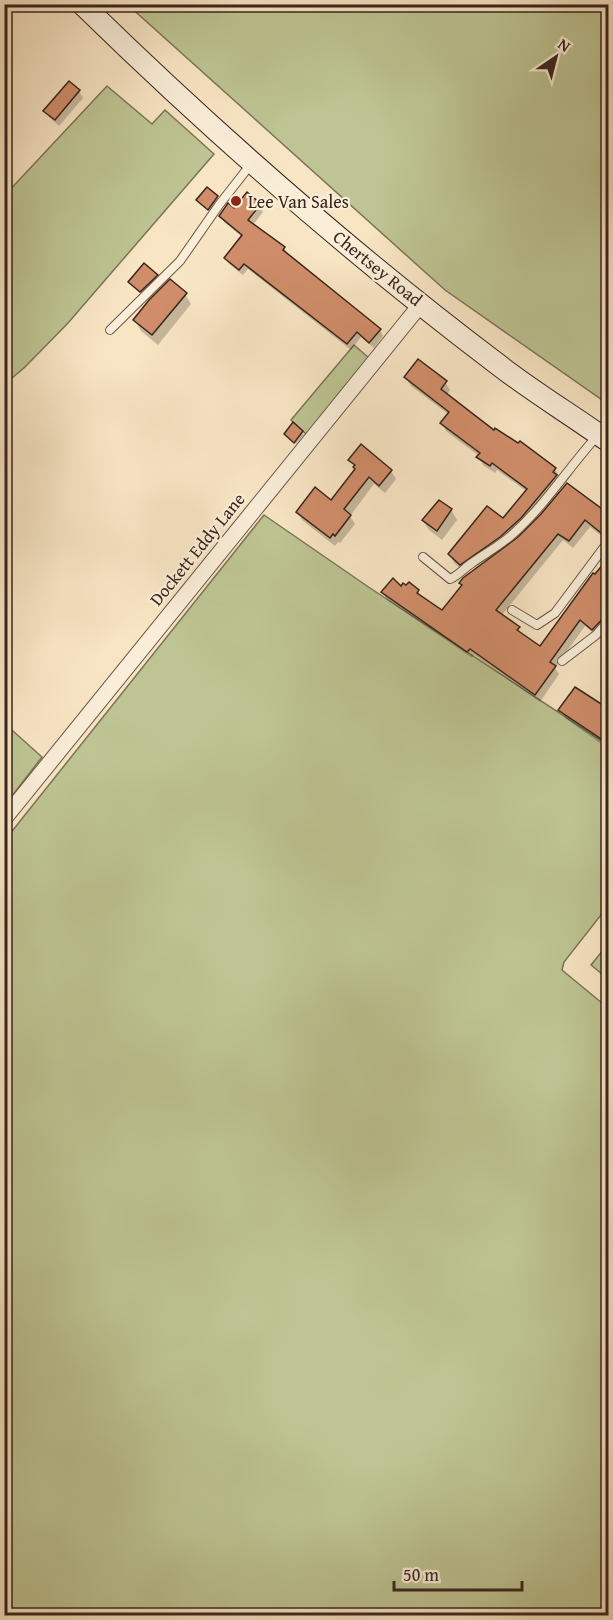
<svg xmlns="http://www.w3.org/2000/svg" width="613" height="1620" font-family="'Gentium Book Plus',serif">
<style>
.green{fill:#bec493;stroke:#7c7458;stroke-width:1.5}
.shadow{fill:#0003}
.building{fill:#d08d6a;stroke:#39241c;stroke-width:1.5}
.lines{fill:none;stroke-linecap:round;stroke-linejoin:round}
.service-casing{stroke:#695446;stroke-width:10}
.minor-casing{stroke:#695446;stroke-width:17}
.secondary-casing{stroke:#39241c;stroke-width:23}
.service{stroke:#faeed9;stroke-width:8}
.minor{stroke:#faeed9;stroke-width:15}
.secondary{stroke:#faeed9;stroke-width:21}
.poi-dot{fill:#8f2418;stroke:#faeed9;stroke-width:2}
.labels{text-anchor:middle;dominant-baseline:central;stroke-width:4.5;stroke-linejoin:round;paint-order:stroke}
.poi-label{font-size:18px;fill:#39241c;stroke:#faeed9;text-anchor:start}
.street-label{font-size:18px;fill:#39241c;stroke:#faeed9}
</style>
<rect width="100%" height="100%" fill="#f8e5c4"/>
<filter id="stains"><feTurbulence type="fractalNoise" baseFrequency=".00333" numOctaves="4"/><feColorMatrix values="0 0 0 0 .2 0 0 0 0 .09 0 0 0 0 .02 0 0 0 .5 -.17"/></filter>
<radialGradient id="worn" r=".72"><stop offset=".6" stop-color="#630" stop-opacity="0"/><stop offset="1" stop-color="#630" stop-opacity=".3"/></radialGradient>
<g class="green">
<polygon points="128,5 608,5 608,404 445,290"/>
<polygon points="107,86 152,124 165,110 214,154 68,323 25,367 5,384 5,195"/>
<polygon points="354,345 369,358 308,436 291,420"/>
<polygon points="264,515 367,586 608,745 608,906 564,962 562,970 608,1008 608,1615 5,1615 5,840"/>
<polygon points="4,723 42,757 5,805 4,805"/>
<polygon points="608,944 608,979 591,965"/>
</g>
<g class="shadow">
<polygon points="69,83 79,91 83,98 59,126 49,117 45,111"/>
<polygon points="217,197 219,200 210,211 198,201"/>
<polygon points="260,205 263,212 253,225 284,248 288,254 380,330 383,336 374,348 361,337 351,350 248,269 243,275 229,264 225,258 242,237 224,222 221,216 234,210"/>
<polygon points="157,275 158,278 142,294 130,282"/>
<polygon points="185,294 191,304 158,345 141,331 135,320"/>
<polygon points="406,378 445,382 450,390 447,395 494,432 519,445 520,443 555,469 560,477 525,526 465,572 454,563 450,555 503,520 526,491 497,470 495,473 483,465 479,456 446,431 442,423 448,414 411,386"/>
<polygon points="293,424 304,435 296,444 285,434"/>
<polygon points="362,446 391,471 396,479 385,493 374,484 350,516 355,524 340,543 338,542 335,546 302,520 298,512 332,502 356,470 350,460"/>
<polygon points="451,510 457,520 442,540 429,530 423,521"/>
<polygon points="542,515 608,516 608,541 590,527 573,548 563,540 501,616 518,628 523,636 540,648 608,559 608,623 597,636 585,626 555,668 559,674 540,702 474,655 472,658 387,600 383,592 401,588 418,591 423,599 442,612 463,587 461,583 519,538"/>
<polygon points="560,710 608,711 608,749 566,719"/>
</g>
<g class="building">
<polygon points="69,81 80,90 55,120 43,111"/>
<polygon points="207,187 218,196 208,210 196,200"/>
<polygon points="247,192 261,204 248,220 285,247 283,250 381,329 369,343 357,332 347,344 244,264 239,270 224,258 242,235 219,216 228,203 234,208"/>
<polygon points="144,263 158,275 140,292 128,282"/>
<polygon points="170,279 187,293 152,335 133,320 149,300"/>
<polygon points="418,359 447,381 441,389 494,430 495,428 518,443 520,441 556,468 553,472 557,475 521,518 500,537 460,565 448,554 487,506 503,518 527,489 492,463 490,466 476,457 480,453 440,423 449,412 404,377"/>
<polygon points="293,422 303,431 294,443 284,434"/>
<polygon points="361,444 392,470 379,486 369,477 344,509 351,515 335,536 333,534 330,538 296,512 315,487 331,500 355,469 353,467 355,465 348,460"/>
<polygon points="567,483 609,514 609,536 606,537 585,520 569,541 558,534 496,610 520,627 517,630 540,646 593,573 595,574 609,557 609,612 592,630 580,620 550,662 556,666 535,695 470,649 467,652 381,592 393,578 401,586 403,583 406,585 409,582 419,590 417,593 442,610 462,585 459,583 463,578 518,537 541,514"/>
<polygon points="439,500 452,509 437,531 422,520"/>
<polygon points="575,687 609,709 609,744 558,710"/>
</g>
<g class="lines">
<g class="service-casing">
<g id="service">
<polyline points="110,330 180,261 219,205 251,164"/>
<path d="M423,557L450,579C459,575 464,568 472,563C486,553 501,545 514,533C546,504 569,467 598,435"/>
<polyline points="512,610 537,625 555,613 608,542"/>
<polyline points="562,661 596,635 608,621"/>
</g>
</g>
<g class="minor-casing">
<polyline id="minor" points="4,819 421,304"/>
</g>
<g class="secondary-casing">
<path id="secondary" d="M82,4C214,133 353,255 500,366C535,393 573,416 608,441"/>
</g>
<use href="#service" class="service"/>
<use href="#minor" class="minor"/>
<use href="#secondary" class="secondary"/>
</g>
<circle class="poi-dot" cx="236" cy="201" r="6"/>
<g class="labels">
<g class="poi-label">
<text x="248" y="201">Lee Van Sales</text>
</g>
<g class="street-label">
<text transform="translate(378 268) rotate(39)">Chertsey Road</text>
<text transform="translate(197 549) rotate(-51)">Dockett Eddy Lane</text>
</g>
</g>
<rect width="613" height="1620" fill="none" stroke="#f8e5c4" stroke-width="24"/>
<rect x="6" y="6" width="601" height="1608" fill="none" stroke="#39241c" stroke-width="3"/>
<rect x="12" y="12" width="589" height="1596" fill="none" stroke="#39241c" stroke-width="1.5"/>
<g transform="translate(556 57) rotate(35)" stroke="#faeed9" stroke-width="4.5" paint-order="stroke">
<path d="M0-4.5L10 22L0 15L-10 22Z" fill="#39241c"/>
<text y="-9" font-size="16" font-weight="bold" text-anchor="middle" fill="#39241c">N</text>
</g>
<path d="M394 1581v9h128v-9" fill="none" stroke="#39241c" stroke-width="3"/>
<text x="403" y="1581" font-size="18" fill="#39241c" stroke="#faeed9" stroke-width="4.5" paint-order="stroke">50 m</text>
<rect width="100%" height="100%" filter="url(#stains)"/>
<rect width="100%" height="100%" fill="url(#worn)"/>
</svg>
